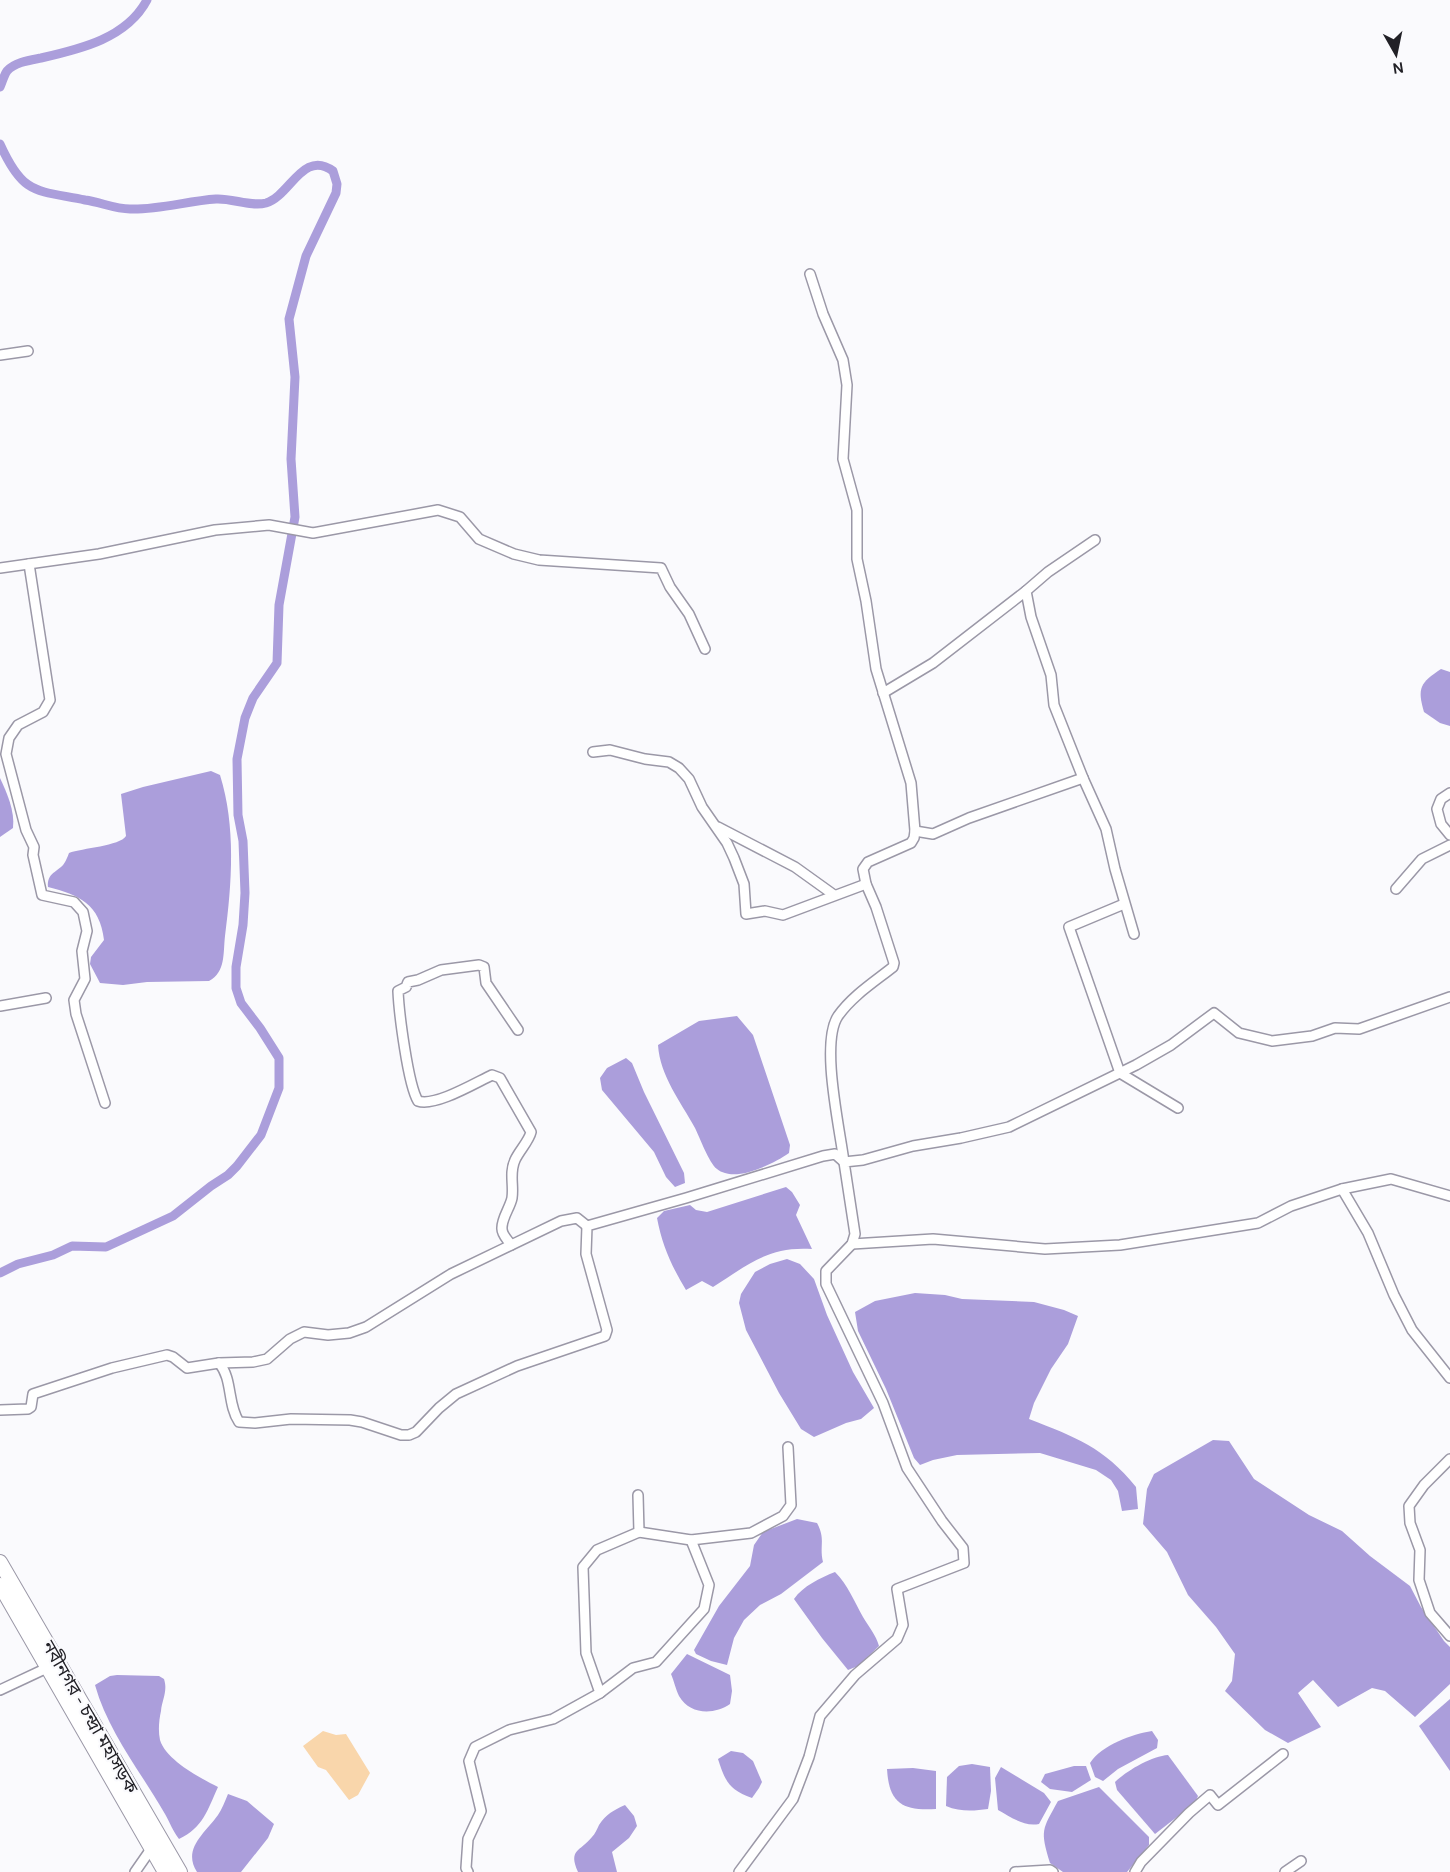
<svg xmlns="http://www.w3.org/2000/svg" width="1450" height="1872" font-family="Karla,'Noto Sans Bengali',sans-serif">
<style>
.green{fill:#f9d6ab}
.water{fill:#ab9edb}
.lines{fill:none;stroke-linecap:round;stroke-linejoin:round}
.canal{stroke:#ab9edb;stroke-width:9}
.minor-casing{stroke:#9b98a7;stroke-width:12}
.highway-casing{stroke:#9b98a7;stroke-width:16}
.minor{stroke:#fff;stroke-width:9}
.highway{stroke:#fff;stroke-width:14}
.labels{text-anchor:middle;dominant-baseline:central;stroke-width:4.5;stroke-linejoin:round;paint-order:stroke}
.street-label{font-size:18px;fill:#212026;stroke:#fafafd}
</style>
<rect width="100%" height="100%" fill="#fafafd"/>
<polygon class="green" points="323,1731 336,1735 346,1734 370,1773 358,1795 349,1800 326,1770 318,1767 303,1746"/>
<g class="water">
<path d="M1441,669L1450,672V726L1440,723L1424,712C1417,688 1420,683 1441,669Z"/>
<path d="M211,771L220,775C236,826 232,884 225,936C223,953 226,972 209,981L147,982L123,985L100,983L90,964L91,957L104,940C100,904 79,895 48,887C47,875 54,873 61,867C65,864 67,858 69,853C82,848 120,846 126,836L121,794L143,787Z"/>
<path d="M0,778C7,793 15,811 13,828L0,837Z"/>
<path d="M737,1016L753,1035L790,1145L789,1153C775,1163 742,1179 725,1173C722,1172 719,1171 717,1169C709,1163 700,1138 695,1128C681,1102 660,1076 658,1045L699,1021Z"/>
<polygon points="626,1058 632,1063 644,1092 684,1173 685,1183 675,1187 666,1177 654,1152 602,1090 600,1078 607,1068"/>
<path d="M786,1187L792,1192L800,1205L796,1215L812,1249C768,1246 748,1265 713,1287L702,1281L686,1290C672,1267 662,1245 657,1218L664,1211L690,1205L696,1210L707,1212Z"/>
<polygon points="787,1259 800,1264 814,1279 827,1315 853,1372 874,1408 861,1419 846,1423 814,1437 801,1429 779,1393 746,1330 739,1303 741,1294 755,1272 770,1264"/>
<path d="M915,1293L945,1295L962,1299L1034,1302L1064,1310L1078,1316L1068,1344L1051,1369L1034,1403L1029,1419C1075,1437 1104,1447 1136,1487L1138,1509L1122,1511L1118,1491L1111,1480L1096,1470L1040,1453L957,1455L933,1460L920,1465L914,1458L886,1389L858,1331L855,1312L875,1301Z"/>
<polygon points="1213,1440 1229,1441 1254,1479 1309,1515 1342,1531 1370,1556 1410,1586 1421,1607 1444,1641 1450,1647 1450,1684 1415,1717 1385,1691 1372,1688 1338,1707 1313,1680 1298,1693 1321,1727 1288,1743 1265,1730 1225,1691 1232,1681 1235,1654 1216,1627 1188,1595 1167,1552 1143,1524 1147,1489 1154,1474"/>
<path d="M797,1519L817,1523C826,1540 819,1545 823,1562L781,1594L760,1605L744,1620L734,1638L727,1665L711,1661L696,1654L694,1650L719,1606L750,1566L754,1545L763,1532Z"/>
<path d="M835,1572C848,1585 854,1601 863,1617C869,1627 876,1635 879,1646L858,1666L848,1670L822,1638L794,1599C803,1586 820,1578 835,1572Z"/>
<path d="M687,1654L730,1675L732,1691L730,1704C714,1715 690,1715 679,1696C676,1690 674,1681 671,1674Z"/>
<path d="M117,1675L159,1676L164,1679C168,1691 162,1700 161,1711C159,1720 158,1731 160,1740C166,1760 200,1778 218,1787C208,1809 203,1828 179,1839C173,1831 170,1823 165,1814C141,1772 108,1732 95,1685L110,1676Z"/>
<polygon points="1450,1699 1450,1771 1419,1726"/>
<path d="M1152,1731L1158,1740L1157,1748L1118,1769L1103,1781L1095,1777L1090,1763C1102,1745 1132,1734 1152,1731Z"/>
<path d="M731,1751L743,1753L753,1761L762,1782L759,1788L752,1798C729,1790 725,1781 718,1759Z"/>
<path d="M1168,1755L1198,1796L1195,1803L1155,1834L1117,1790L1115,1782C1126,1771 1152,1756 1168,1755Z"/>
<path d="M972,1764L990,1767L991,1791L988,1809C974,1811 960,1812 946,1806L947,1777L959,1766Z"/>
<polygon points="1074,1766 1086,1766 1091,1780 1072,1792 1050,1789 1041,1782 1045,1774"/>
<path d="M1001,1767L1044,1793L1051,1802L1039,1824C1024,1827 1011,1817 998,1810L995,1778Z"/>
<path d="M913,1768L936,1771V1809C902,1811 889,1803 887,1769Z"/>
<path d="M1099,1787L1149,1837V1845L1127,1872H1063L1050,1863C1040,1830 1042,1830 1058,1801Z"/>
<path d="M228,1794L247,1801L274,1824L268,1838L241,1872H197C182,1849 205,1833 218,1815C222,1809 225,1801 228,1794Z"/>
<path d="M625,1805L634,1816L637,1826L629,1838L612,1852L617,1872H578C568,1849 580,1852 592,1837C595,1834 597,1829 599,1825C606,1814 614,1810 625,1805Z"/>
</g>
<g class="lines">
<g class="canal">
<path d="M0,87C2,83 4,75 7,71C15,62 31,60 41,58C81,49 127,38 147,0"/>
<path d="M0,144C23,195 35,190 85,200C100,202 115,209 130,209C159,210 187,201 216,199C232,198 251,207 266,203C290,196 303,149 333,171L337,184L336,193L306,256L289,319L295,377L291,459L295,517L279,605L277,663L253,698L245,718L237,759L238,815L243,841L245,893L243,925L236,967V988L241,1003L260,1028L279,1058V1088L261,1135L237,1166L228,1175L211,1186L173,1216L106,1247L72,1246L53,1255L18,1264L0,1273"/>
</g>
<g class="minor-casing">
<g id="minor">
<polyline points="0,355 28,351"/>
<polyline points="1095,540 1048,572 1026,591 1031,617 1051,675 1054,705 1083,778 1106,829 1115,869 1134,934"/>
<polyline points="29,564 50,700 43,712 18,725 9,738 6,754 26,830 34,847 33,855 42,895 74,902 83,912 87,931 82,951 85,979 74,1000 76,1014 105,1103"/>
<polyline points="0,568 99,554 215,530 269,525 313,533 438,510 460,517 479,539 514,554 539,560 661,568 670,587 689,614 705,649"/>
<polyline points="883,693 933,663 1026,591"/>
<polyline points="593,752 610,750 645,759 669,762 679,768 689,779 702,807 727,843 734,858 744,884 746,914 765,911 783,915 866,884"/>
<polyline points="1450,793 1441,799 1437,809 1441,824 1450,835"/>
<polyline points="718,827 795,867 834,895"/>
<polyline points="915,831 933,834 969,818 1083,778"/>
<polyline points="1396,889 1422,859 1450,845"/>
<polyline points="1124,904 1069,927 1120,1073 1178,1108"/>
<polyline points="0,1006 46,998"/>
<polyline points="1342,1189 1368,1233 1394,1295 1412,1330 1450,1378"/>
<polyline points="852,1244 933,1239 1045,1249 1120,1245 1258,1223 1291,1206 1342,1189 1391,1179 1450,1196"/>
<path d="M511,1245C508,1240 502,1235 502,1229C501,1219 510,1208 512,1198C514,1185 509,1173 515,1160C519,1151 529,1141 531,1132L500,1078L492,1075C475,1083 435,1107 418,1101C408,1085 399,1013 398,991L406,987L408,982L418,980L441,970L479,965L484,967L486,983L518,1030"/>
<path d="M219,1363C233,1379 227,1404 239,1422L255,1423L291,1419L350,1420L362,1422L401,1435H409L416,1432L439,1408L456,1394L517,1366L605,1336L607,1330L586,1254L587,1226L686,1198L823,1156L835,1154L844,1162C840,1129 820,1043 838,1016C852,996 874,982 893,967L894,963L876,907L866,884L863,869L868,862L911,843L914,838L915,831L911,783L876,669L866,601L857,559V510L843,459L847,385L843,360L823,314L810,274"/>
<polyline points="0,1410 28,1409 31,1407 33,1394 112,1368 167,1355 173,1357 187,1368 219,1363 253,1362 267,1359 290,1339 304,1332 328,1335 349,1333 366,1327 451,1274 561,1221 577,1218 587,1226"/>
<polyline points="1450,1459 1424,1485 1409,1506 1410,1523 1420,1550 1419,1580 1430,1613 1450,1636"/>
<polyline points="639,1532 691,1540 751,1533 783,1516 791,1505 788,1447"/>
<polyline points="0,1690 47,1668"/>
<polyline points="600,1693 633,1668 656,1662 704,1609 709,1585 691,1540"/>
<polyline points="135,1872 151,1849"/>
<polyline points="468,1872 466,1868 468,1839 481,1811 469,1761 475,1747 509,1730 553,1719 600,1693 586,1653 583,1567 597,1550 639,1532 638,1495"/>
<polyline points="739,1872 793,1799 809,1757 820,1716 855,1675 897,1639 903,1625 897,1589 964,1563 963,1548 942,1521 907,1468 883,1403 826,1284 826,1271 852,1244 855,1234 844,1162 863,1160 913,1146 961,1138 1009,1127 1136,1065 1171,1045 1214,1013 1239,1033 1272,1041 1312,1036 1335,1028 1359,1029 1450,997"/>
<polyline points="1015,1872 1050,1870 1053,1872"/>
<polyline points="1135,1872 1141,1862 1189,1813 1210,1795 1218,1805 1283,1754"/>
<polyline points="1285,1872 1301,1861"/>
</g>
</g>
<g class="highway-casing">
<g id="highway">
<polyline points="0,1562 180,1872"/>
<polyline points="0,1585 165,1872"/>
</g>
</g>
<use href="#minor" class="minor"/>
<use href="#highway" class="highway"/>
</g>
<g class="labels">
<g class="street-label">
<text transform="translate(90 1717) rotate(60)">নবীনগর - চন্দ্রা মহাসড়ক</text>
</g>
</g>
<g transform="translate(1396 54) rotate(171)" stroke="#fafafd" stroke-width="4.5" paint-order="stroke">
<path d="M0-4.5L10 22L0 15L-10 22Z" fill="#212026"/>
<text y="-9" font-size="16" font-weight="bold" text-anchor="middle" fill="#212026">N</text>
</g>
</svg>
